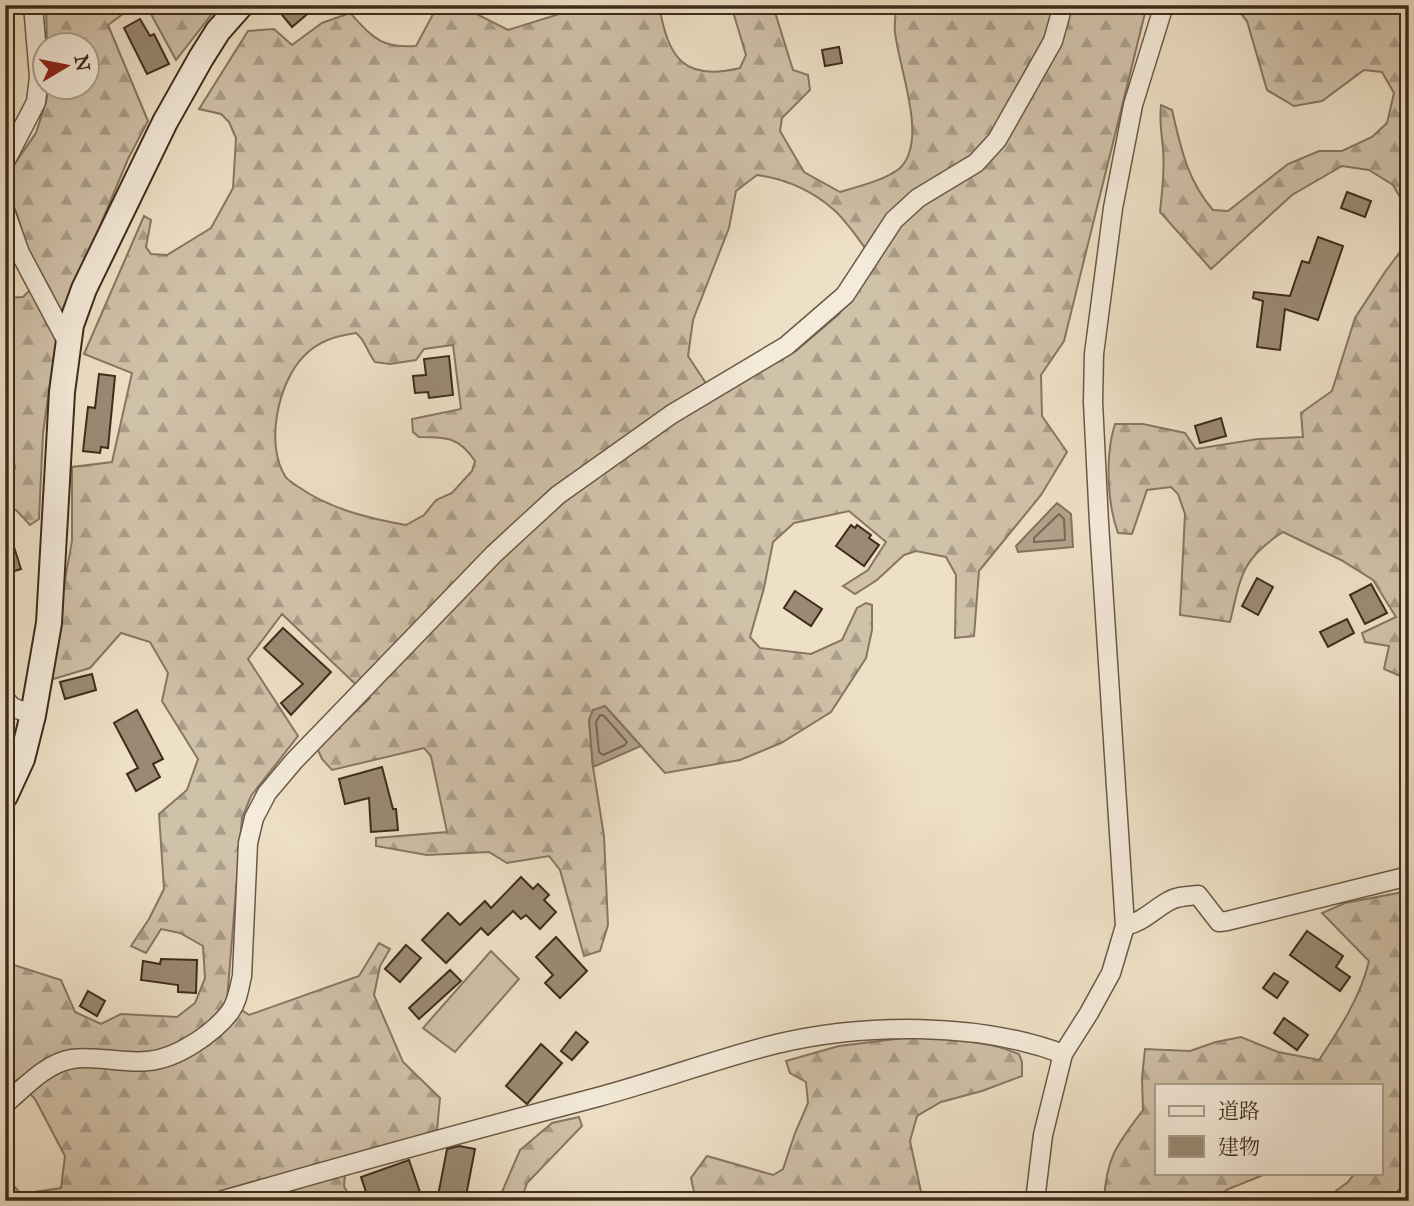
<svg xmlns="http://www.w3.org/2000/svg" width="1414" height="1206" font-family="'IM FELL Great Primer','Noto Serif JP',serif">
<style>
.forest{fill:url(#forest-firs);stroke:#877662;stroke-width:2;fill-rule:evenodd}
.garden{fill:#d0c1a9;stroke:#877662;stroke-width:2}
.water{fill:#b2a38c;stroke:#84735f;stroke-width:2}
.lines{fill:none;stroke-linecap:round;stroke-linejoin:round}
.shore{stroke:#786854;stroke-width:2}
.building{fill:#9a8a74;stroke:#3e2c1b;stroke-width:2}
.street-casing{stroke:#6a5946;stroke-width:21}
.secondary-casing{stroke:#3e2c1b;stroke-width:28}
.street{stroke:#f4ebda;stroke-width:18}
.secondary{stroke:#f4ebda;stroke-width:24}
</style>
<defs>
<pattern id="forest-firs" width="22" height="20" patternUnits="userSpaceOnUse" patternTransform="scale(1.75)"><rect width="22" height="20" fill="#d0c1a9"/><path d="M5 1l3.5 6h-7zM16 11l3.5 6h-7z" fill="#aa9d89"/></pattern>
</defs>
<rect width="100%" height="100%" fill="#eee0c6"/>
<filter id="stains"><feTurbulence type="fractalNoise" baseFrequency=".00286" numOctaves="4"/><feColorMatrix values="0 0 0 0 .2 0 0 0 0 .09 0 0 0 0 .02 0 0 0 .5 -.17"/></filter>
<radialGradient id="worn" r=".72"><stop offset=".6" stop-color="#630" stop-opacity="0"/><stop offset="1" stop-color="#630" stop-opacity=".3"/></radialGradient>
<g class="forest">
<polygon points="46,5 135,5 108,25 148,121 128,159 64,312 54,355 43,433 39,519 30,525 16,510 5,508 5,485 11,483 15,467 5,430 5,298 23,297 30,290 35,276 18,217 9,194 13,166 36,133 47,98 46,88 88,88 88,46 47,45"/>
<polygon points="146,5 219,5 176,60"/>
<path d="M438,5H459L508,30L588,5H659C668,57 683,82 740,68L746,55L731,5H770L774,9L793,70L808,75L810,90L782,118L780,131L804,172L840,192C857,187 888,179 900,168C929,140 898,66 895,32C894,23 896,14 896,5H1147L1064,341L1041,375L1042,416L1067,452L1041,495L979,571L974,636L955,638L956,575L946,557L916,551L904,555L877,580L855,594L843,586L868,570L886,542L849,511L794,523L773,542L764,588L750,637L760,648L811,654L842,640L857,608L866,603L872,605V630L866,658L831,712L781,743L740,760L665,773L614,716L593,710L589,721L593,767L604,836L608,925L600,951L584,956L560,870L549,856L507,863L489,852L427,855L376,846V838L447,832L431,756L424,748L332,770L322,759L317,748L370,698L282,614L248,659L298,736L251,796L242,818L227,1000L249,1015L359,976L379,943L390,949L380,966L374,995L403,1062L440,1098L437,1130L346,1161L344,1186L352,1201H123L122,1199L5,1201V1176L21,1194L61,1188L65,1156L35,1099L17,1080L5,1086V962L61,980L75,1012L101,1024L121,1014L177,1017L195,1003L205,978L203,946L180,933L161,929L146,953L131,946L149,919L164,889L159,814L187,790L198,759L162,701L168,673L150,642L121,633L90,668L50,680L62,596L72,541V467L112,462L132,373L84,354L144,216L151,220L146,247L151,254L167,255L211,228L233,188L236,138L229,122L221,114L199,109L248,31L274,29L292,45L322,23L350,13C373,37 379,48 416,46ZM757,175C785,179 811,190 833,209C849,223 861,244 875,261L839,314L796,351L715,397L688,356L693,320L729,228L736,191ZM356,333C366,341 367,352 375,362L390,364L416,360L424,349L453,345L461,409L412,419L413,432L419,437C447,437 459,437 475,461L472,471L452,493L436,500L424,515L406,525C367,518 330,509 297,486C293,483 287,480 285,476C265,444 278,382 304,356C318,341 336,336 356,333Z"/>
<path d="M1234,5H1266L1278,10L1282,5H1409V213L1393,185L1369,170L1342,166L1292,195L1211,269L1160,212C1162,192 1165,171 1163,150C1162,134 1159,121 1161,105L1172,110C1181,148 1187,180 1213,210L1228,211L1288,164L1319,151H1342L1372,137L1387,123L1394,93L1382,72L1364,70L1322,101L1294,106L1267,90L1247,21Z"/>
<path d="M1409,219V680L1384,669L1389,646L1365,642L1362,633L1396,617L1373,580L1341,560L1283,532C1241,559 1241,576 1230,622L1180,615L1185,514L1178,494L1171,487L1147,490L1132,534L1118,533C1107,503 1105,455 1115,424H1143L1185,433L1196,449L1258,439L1303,437L1301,413L1332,391L1355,318L1385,272L1406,244Z"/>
<path d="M1409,891V1184L1392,1201H1322L1348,1182L1355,1173H1381V1085H1157V1173H1268L1226,1190L1219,1201H1104C1106,1157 1118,1143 1143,1110L1142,1078L1145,1049L1190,1051L1216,1042L1241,1037L1278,1052L1319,1060C1339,1030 1361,996 1369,961L1322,913L1345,903Z"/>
<path d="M912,1037C949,1038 984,1040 1019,1054L1022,1062V1076L982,1091L941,1102L917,1116L910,1141L923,1201H696L691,1178L707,1156L773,1175L783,1169L795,1133L808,1103L806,1082L790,1073L786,1061L839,1046Z"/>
<polygon points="579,1117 582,1126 527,1183 521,1201 498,1201 520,1150 552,1123"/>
</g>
<polygon class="garden" points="491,951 519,979 455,1052 423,1028"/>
<g class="water">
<polygon points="1057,503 1071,514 1073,547 1018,552 1016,546"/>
<polygon points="605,706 641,746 593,767 589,720 593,710"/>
</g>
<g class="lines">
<g class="shore">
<polygon points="1059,514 1064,519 1065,540 1034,542 1034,538"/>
<polygon points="600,715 604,716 627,742 625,745 603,755 599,752 596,722"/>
</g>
</g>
<g class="building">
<polygon points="274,5 318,5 292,27"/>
<polygon points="140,19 150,36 154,34 169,64 147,74 124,28"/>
<polygon points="839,47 842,63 825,66 822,50"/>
<polygon points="1347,192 1371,201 1365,217 1341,208"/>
<polygon points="1318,237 1343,246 1318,320 1285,309 1280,350 1257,347 1263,301 1253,298 1254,292 1290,296 1302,261 1309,263"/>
<polygon points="449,356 453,395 429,398 428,392 415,393 413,376 426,375 424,359"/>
<polygon points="99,374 115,376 108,448 101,447 100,453 83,451 88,407 95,408"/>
<polygon points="1221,418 1226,436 1200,443 1195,426"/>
<polygon points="851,525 855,528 857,525 871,535 869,538 879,545 864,566 836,546"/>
<polygon points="8,528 21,569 5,574 5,529"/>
<polygon points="1257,578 1273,587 1258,615 1242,606"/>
<polygon points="1371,584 1387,613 1365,624 1350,595"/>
<polygon points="795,591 822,609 811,626 784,608"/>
<polygon points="1347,619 1354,633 1328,647 1320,632"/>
<polygon points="283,628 331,672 291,715 281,703 303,684 264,648"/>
<polygon points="92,674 96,690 65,699 60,682"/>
<polygon points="137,710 163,759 153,764 160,777 136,791 127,774 138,768 114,723"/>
<polygon points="382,767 393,809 396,809 398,830 371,832 369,798 345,804 339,779"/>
<polygon points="521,877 533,889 538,884 549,895 544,900 556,912 540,929 526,915 521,919 513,911 488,935 481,928 446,963 422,940 448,913 460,925 485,901 491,908"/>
<polygon points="1307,931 1343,956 1336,967 1350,977 1340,991 1290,955"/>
<polygon points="556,937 587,971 560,998 545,983 553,975 536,957"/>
<polygon points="406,945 421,958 400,982 385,969"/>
<polygon points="161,959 197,960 196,993 178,992 178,985 141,980 143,961 160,964"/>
<polygon points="450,970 461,981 419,1019 409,1008"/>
<polygon points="1274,973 1288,982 1277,998 1263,988"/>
<polygon points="88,991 105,1001 97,1016 80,1006"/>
<polygon points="1284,1018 1308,1035 1297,1050 1274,1033"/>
<polygon points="576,1032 588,1042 572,1060 561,1051"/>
<polygon points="541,1044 562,1063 527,1104 506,1086"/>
<polygon points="459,1146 475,1149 465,1201 437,1201 447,1149"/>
<polygon points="409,1160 423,1201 369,1201 361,1177"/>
</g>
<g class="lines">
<g class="street-casing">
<g id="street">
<polyline points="5,162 36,102 39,77 33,5"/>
<polyline points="5,211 20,253 70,347"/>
<polyline points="5,699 12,707 33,715"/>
<path d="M1125,926C1143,922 1154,909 1169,901C1177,896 1188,896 1198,895L1219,922L1227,921L1409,876"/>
<path d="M5,1104C24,1088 46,1063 72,1059C97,1055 123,1064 148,1061C176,1059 213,1034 230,1012C238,1001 239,988 242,976L248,843L254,818L267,793L294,761L494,554L558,495L672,414L786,346L845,295L894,220L918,198L976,163L997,140L1053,41L1063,5"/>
<path d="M220,1201C346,1165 472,1130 598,1097C658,1081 716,1059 776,1044C864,1023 978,1022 1063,1054"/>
<polyline points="1035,1201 1043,1135 1063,1054 1089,1013 1111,973 1125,926 1099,523 1093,402 1094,354 1113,208 1133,105 1164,5"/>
<polyline points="1402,1201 1409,1193"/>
</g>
</g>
<g class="secondary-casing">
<polyline id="secondary" points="5,796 22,759 33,715 49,623 62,392 71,325 84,289 165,122 201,58 218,31 241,5"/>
</g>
<use href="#street" class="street"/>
<use href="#secondary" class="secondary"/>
</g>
<rect width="1414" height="1206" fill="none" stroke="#eee0c6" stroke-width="28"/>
<rect x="7" y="7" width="1400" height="1192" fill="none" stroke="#3e2c1b" stroke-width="3.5"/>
<rect x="14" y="14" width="1386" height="1178" fill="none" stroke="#3e2c1b" stroke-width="2"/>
<rect x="1155" y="1084" width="228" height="91" fill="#f4ebda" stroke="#ab9f8e" stroke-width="2"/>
<rect x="1169" y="1106" width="35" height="10" fill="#f4ebda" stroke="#ab9f8e" stroke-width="2"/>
<text x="1218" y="1118" font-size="21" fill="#3e2c1b">道路</text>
<rect x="1169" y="1136" width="35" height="21" fill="#9a8a74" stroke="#ab9f8e" stroke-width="2"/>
<text x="1218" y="1154" font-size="21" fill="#3e2c1b">建物</text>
<g transform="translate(66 66) rotate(80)"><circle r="33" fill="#f4ebda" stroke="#ab9f8e" stroke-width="2"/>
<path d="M0-5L12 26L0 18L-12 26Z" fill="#8f2418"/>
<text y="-10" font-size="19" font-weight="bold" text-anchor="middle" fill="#3e2c1b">N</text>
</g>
<rect width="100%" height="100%" filter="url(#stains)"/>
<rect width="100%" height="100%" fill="url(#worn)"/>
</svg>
